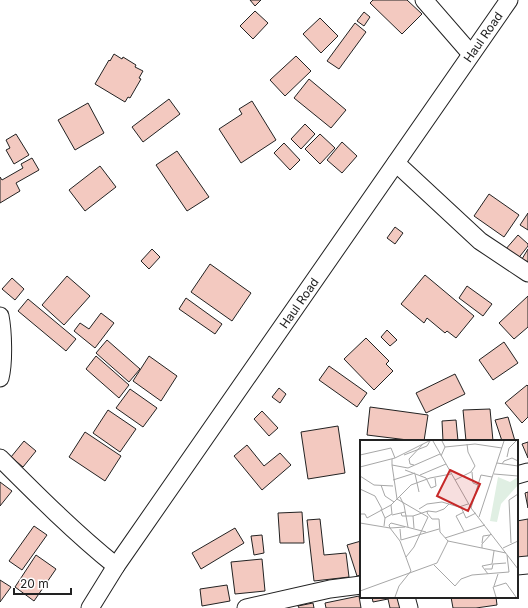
<svg xmlns="http://www.w3.org/2000/svg" width="528" height="608" font-family="Inter,sans-serif">
<style>
.building{fill:#f3c9c0;stroke:#222}
.lines{fill:none;stroke-linecap:round;stroke-linejoin:round}
.minor-casing{stroke:#222;stroke-width:19}
.minor{stroke:#fff;stroke-width:17}
.labels{text-anchor:middle;dominant-baseline:central;stroke-width:3;stroke-linejoin:round;paint-order:stroke}
.street-label{font-size:12px;fill:#222;stroke:#fff}
.inset-road{fill:none;stroke:#a7a7a7;stroke-width:1}
.view{fill:#c62828;fill-opacity:0.15;stroke:#c62828;stroke-width:2}
.inset-edge{fill:none;stroke:#222;stroke-width:2}
</style>
<rect width="100%" height="100%" fill="#fff"/>
<g class="building">
<polygon points="250,0 261,0 255,6"/>
<polygon points="373,0 407,0 422,14 402,34 370,3"/>
<polygon points="255,11 268,23 253,39 240,26"/>
<polygon points="364,12 370,17 364,26 357,21"/>
<polygon points="320,18 338,36 321,53 303,34"/>
<polygon points="355,23 366,32 339,69 327,61"/>
<polygon points="114,54 122,59 123,57 136,65 135,67 143,71 139,78 141,79 130,98 128,97 125,102 95,84 109,60 110,61"/>
<polygon points="296,56 311,71 285,96 270,80"/>
<polygon points="309,79 346,110 331,128 294,98"/>
<polygon points="169,99 180,114 143,142 132,127"/>
<polygon points="252,101 276,140 241,163 219,129 242,114 239,109"/>
<polygon points="88,103 104,133 75,150 58,120"/>
<polygon points="305,124 315,134 301,149 291,139"/>
<polygon points="16,134 29,155 14,164 6,150 10,148 6,140"/>
<polygon points="320,134 335,148 320,164 305,149"/>
<polygon points="342,142 357,156 342,173 327,160"/>
<polygon points="284,143 300,160 290,170 274,153"/>
<polygon points="177,151 209,197 187,211 156,165"/>
<polygon points="32,158 39,170 16,183 20,191 0,203 0,177 2,180 23,168 21,164"/>
<polygon points="100,166 116,187 85,211 69,190"/>
<polygon points="489,194 519,215 504,237 474,216"/>
<polygon points="528,213 528,230 520,225"/>
<polygon points="395,227 403,233 395,244 387,238"/>
<polygon points="518,235 528,244 528,246 517,260 505,250"/>
<polygon points="152,249 160,257 149,269 141,261"/>
<polygon points="528,249 528,262 522,259"/>
<polygon points="210,264 251,293 232,321 191,292"/>
<polygon points="425,275 474,316 456,338 447,331 445,333 427,318 424,323 401,304"/>
<polygon points="67,276 90,296 64,325 42,305"/>
<polygon points="12,278 24,289 15,300 2,289"/>
<polygon points="467,286 492,304 483,316 459,298"/>
<polygon points="528,296 528,327 514,339 499,323"/>
<polygon points="186,298 222,324 215,334 179,309"/>
<polygon points="28,299 76,339 66,351 18,311"/>
<polygon points="101,313 114,323 95,348 74,331 80,323 89,329"/>
<polygon points="387,330 397,340 390,346 381,337"/>
<polygon points="366,338 389,361 386,364 393,371 374,390 344,359"/>
<polygon points="107,340 140,369 129,382 96,353"/>
<polygon points="504,342 518,363 493,380 479,360"/>
<polygon points="96,356 129,385 119,398 86,369"/>
<polygon points="149,356 177,376 161,401 133,381"/>
<polygon points="329,366 367,393 357,407 319,380"/>
<polygon points="455,374 465,394 426,413 416,393"/>
<polygon points="527,385 528,386 528,417 522,423 505,403"/>
<polygon points="279,388 286,394 280,403 272,397"/>
<polygon points="130,389 157,408 143,427 116,408"/>
<polygon points="370,407 428,415 424,441 416,441 367,435"/>
<polygon points="490,409 493,441 466,441 463,410"/>
<polygon points="108,410 136,429 120,452 93,433"/>
<polygon points="262,411 278,428 269,436 254,419"/>
<polygon points="508,417 515,441 502,441 495,420"/>
<polygon points="456,420 458,441 443,441 442,421"/>
<polygon points="338,426 345,473 308,479 301,432"/>
<polygon points="85,432 121,456 105,481 69,457"/>
<polygon points="24,441 36,451 23,467 11,457"/>
<polygon points="528,442 528,458 522,444"/>
<polygon points="247,445 264,466 280,453 291,465 262,490 234,456"/>
<polygon points="0,482 12,491 0,506"/>
<polygon points="528,492 528,508 525,493"/>
<polygon points="302,512 304,543 280,543 278,513"/>
<polygon points="320,519 324,555 346,553 349,577 314,581 307,520"/>
<polygon points="528,519 528,560 518,561 517,554 517,521"/>
<polygon points="34,526 47,535 22,570 9,561"/>
<polygon points="235,528 244,543 201,569 192,553"/>
<polygon points="262,535 264,553 254,555 251,536"/>
<polygon points="361,541 361,575 357,576 347,545"/>
<polygon points="36,555 56,569 34,601 15,587"/>
<polygon points="262,559 265,591 235,594 231,562"/>
<polygon points="0,580 11,587 0,602"/>
<polygon points="227,585 230,601 202,606 200,589"/>
<polygon points="359,596 361,608 326,608 325,603"/>
<polygon points="372,597 398,597 400,608 390,608 388,599 373,602"/>
<polygon points="451,597 496,597 497,605 476,608 453,608"/>
<polygon points="313,603 314,608 299,608 298,606"/>
</g>
<g class="lines">
<g class="minor-casing">
<g id="minor">
<polyline points="424,0 471,54"/>
<polyline points="396,163 480,241 528,273"/>
<path d="M0,316C3,331 4,363 0,378"/>
<path d="M0,458C37,495 75,533 116,566"/>
<polyline points="517,475 528,472"/>
<polyline points="517,566 528,565"/>
<polyline points="406,597 409,608"/>
<polyline points="90,608 116,566 509,0"/>
<polyline points="246,608 330,589 361,585"/>
</g>
</g>
<use href="#minor" class="minor"/>
</g>
<g class="labels">
<g class="street-label">
<text transform="translate(483 37) rotate(-55)">Haul Road</text>
<text transform="translate(299 303) rotate(-55)">Haul Road</text>
</g>
</g>
<g transform="translate(360 440)">
<rect width="158" height="158" fill="#fff"/>
<path d="M138,37L150,42L158,37V45L141,64L137,82L130,81Z" fill="#e0efe3"/>
<path class="inset-road" d="M73,1L111,68L158,129M85,7L115,4L142,8M0,15L31,8L35,18M44,15L67,6L70,1M81,16L85,7L82,1M147,17L149,8L156,1M32,19V25L48,28L80,14M137,23L158,26M142,24L144,21L152,18L158,21M32,25L37,59L68,77L54,107L46,117M54,25L50,24L49,19L63,4M0,27L35,18L69,1M45,30L66,38L71,48L76,46L75,38M112,32L113,43L118,45M55,34L59,52M134,34L158,36M60,35L86,24M0,36L14,45L33,46M33,40L55,33M95,40L111,32L115,26L108,12L107,4M21,45L25,56L34,62M0,49L15,56L22,69M40,57L44,65L48,87M101,67L106,78L116,73M111,68L121,35L132,37M21,69L25,78L24,86M59,69L67,64L82,62L99,67L108,64M104,72L96,76L104,91M41,73L42,76H53L54,88M0,74H5L7,78L31,65L51,45L70,38L91,34M32,75L45,72M53,76L68,71M119,77L144,1M25,78L32,74L31,65M0,83L30,88L40,101L51,131L39,146L35,157M45,87L30,88L29,85L31,83L66,92M40,89L41,100L79,89M85,98L125,85M88,101L146,113M122,103L123,96L130,95M151,103L149,60L158,54M122,108V104L131,94M143,108L158,101M74,125L95,146L101,139L112,135L149,132L147,115M125,129H132L133,124L146,123M128,134L122,126L132,124L134,111M134,146L138,134M0,151L77,123L88,101L80,92L79,79H72L67,73L68,71L76,72L84,69L89,64M136,157L133,147L146,143L156,157"/>
<path class="view" d="M90,30L120,44L108,71L77,56Z"/>
<rect width="158" height="158" class="inset-edge"/>
</g>
<path d="M14 588v6h57v-6" fill="none" stroke="#222222" stroke-width="2"/>
<text x="20" y="588" font-size="12" fill="#222222" stroke="#ffffff" stroke-width="3" paint-order="stroke">20 m</text>
</svg>
